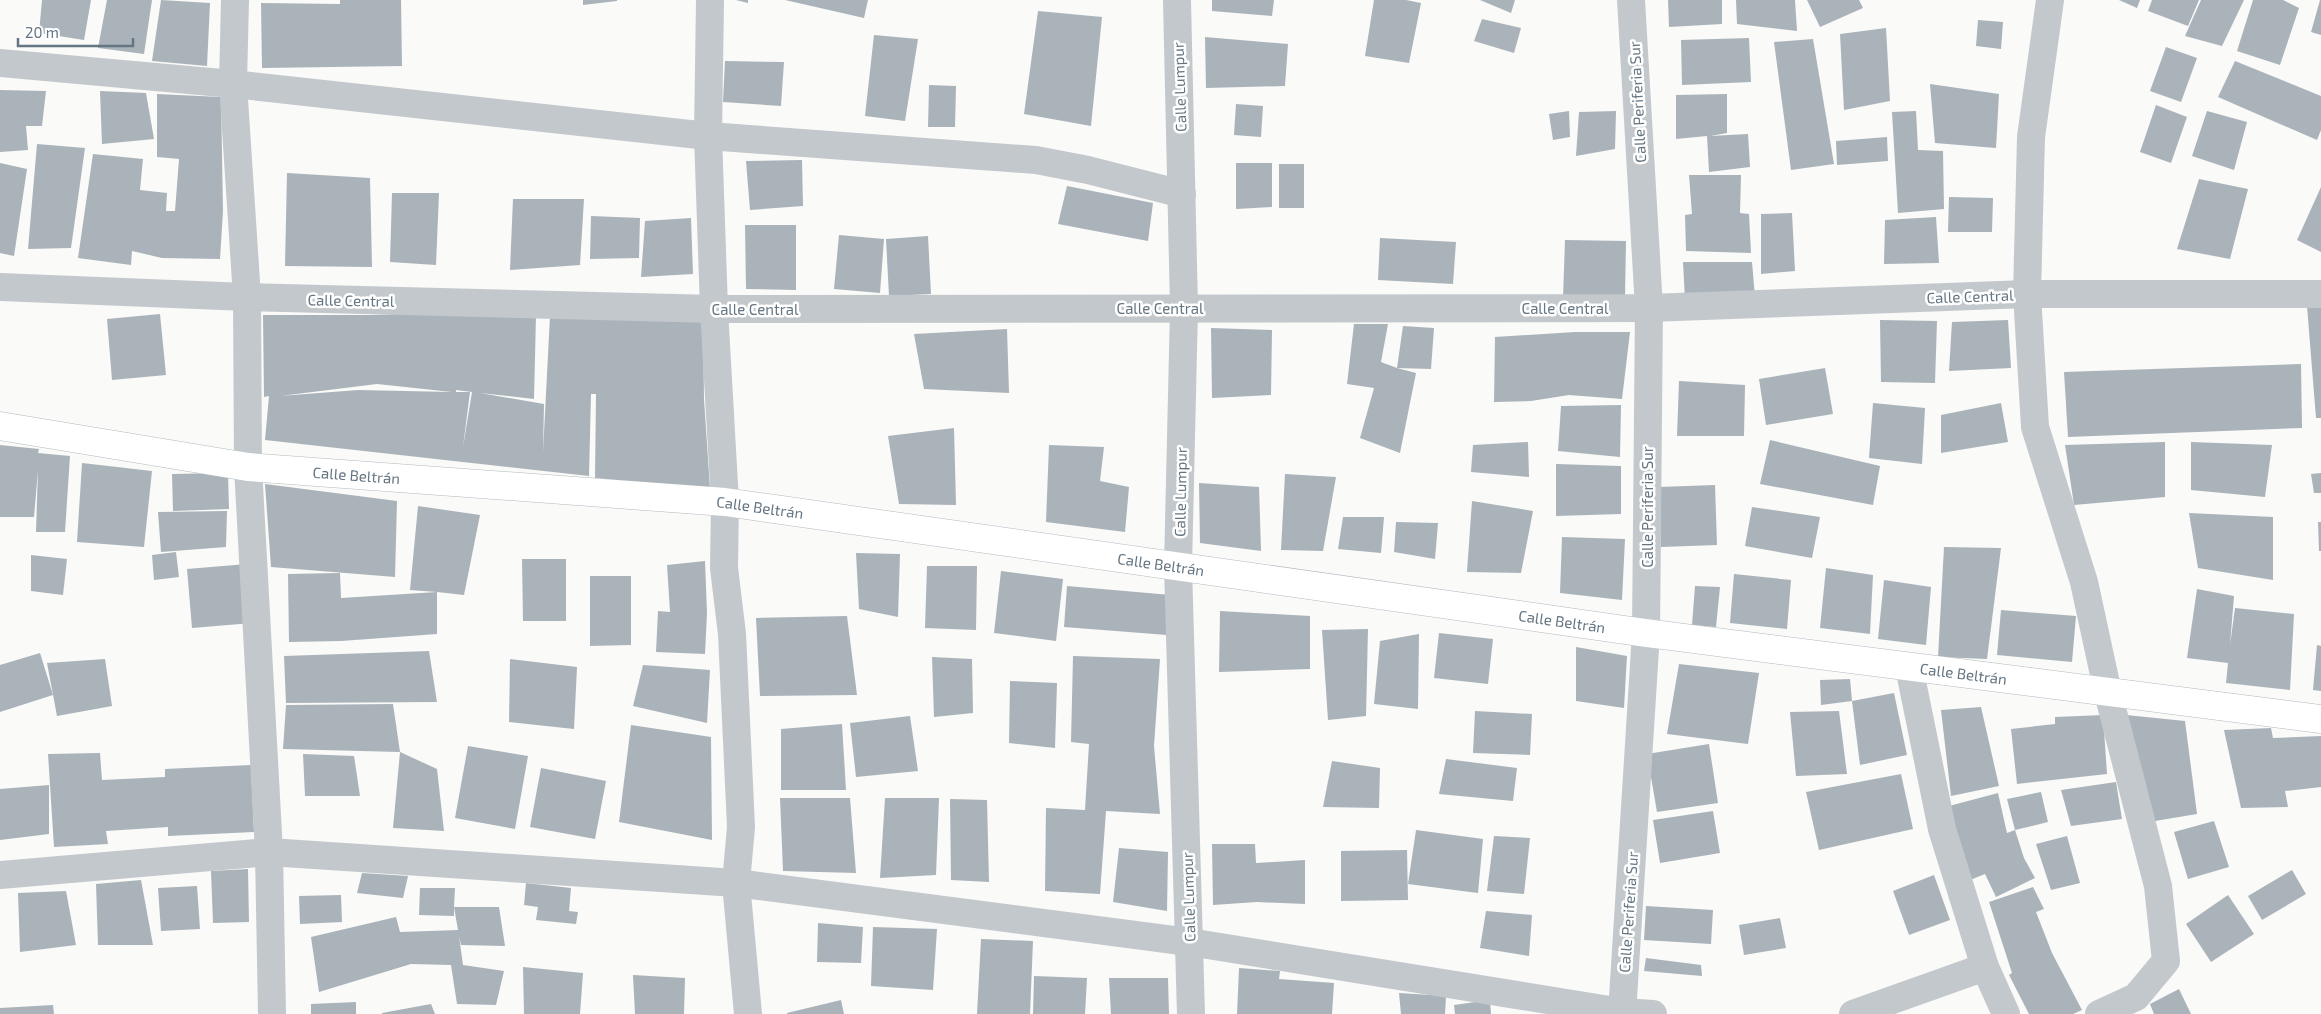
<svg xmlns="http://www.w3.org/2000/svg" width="2321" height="1014" font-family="'Exo 2',sans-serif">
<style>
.building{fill:#aab3b9;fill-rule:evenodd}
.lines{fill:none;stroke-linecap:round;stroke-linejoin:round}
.secondary-casing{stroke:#b3babf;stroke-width:29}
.street{stroke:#c3c8cc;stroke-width:28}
.secondary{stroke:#fff;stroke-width:28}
.labels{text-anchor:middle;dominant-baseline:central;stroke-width:5;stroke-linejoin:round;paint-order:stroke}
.street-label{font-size:15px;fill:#657683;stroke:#fff}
</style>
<rect width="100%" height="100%" fill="#fafaf8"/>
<g class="building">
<polygon points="42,0 91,0 84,40 39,33"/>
<polygon points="107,0 152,0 144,54 98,48"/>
<polygon points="161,0 210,3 207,66 152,61"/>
<polygon points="340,0 401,0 402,66 262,68 261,3 340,4"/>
<polygon points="583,0 617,0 617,1 583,5"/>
<polygon points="736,0 748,0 748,3"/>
<polygon points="785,0 868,0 864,18"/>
<polygon points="1212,0 1274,0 1272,16 1212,11"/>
<polygon points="1374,0 1406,0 1421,3 1409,63 1365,56"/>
<polygon points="1480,0 1515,0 1511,13"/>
<polygon points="1668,0 1722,0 1722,24 1669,27"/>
<polygon points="1736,0 1795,0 1797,31 1737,24"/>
<polygon points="1807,0 1859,0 1863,8 1820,27"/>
<polygon points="2119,0 2140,0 2137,8"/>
<polygon points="2152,0 2199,0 2188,26 2148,11"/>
<polygon points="2201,0 2244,0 2222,46 2185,36"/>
<polygon points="2253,0 2283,0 2299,8 2280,65 2237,51"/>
<polygon points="2320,0 2321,0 2321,35 2311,32"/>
<polygon points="1038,11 1102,17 1091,126 1024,114"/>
<polygon points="1482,19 1521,28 1514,53 1474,41"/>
<polygon points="1978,20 2003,22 2001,49 1976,46"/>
<polygon points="1886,28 1890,101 1844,110 1840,34"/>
<polygon points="874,35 918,39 905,121 865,116"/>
<polygon points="1205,37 1288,44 1285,86 1206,88"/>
<polygon points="1749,38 1751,82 1682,85 1681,40"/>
<polygon points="1813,39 1834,164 1791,170 1774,42"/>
<polygon points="2166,47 2197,58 2181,102 2150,91"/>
<polygon points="725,61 784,62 781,106 723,102"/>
<polygon points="2235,61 2321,96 2321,130 2317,140 2218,97"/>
<polygon points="1930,84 1999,94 1996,148 1935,143"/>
<polygon points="929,85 956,86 955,127 928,127"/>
<polygon points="0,90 46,91 42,126 26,126 28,150 0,152"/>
<polygon points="100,91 146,93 154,139 102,144"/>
<polygon points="157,94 221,97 223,211 220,259 162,258 132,251 131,265 78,258 93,154 143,159 140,190 167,193 166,211 175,211 179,159 157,157"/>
<polygon points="1727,94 1727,133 1710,136 1748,134 1750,167 1709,172 1707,136 1676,139 1676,95"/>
<polygon points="1236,104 1263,106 1261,137 1234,135"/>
<polygon points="2156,105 2187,117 2171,163 2140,152"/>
<polygon points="1569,111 1570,137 1553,140 1549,114"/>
<polygon points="1616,111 1615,149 1576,156 1579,112"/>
<polygon points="1916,111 1918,150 1943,151 1944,209 1898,213 1892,112"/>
<polygon points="2207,111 2247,122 2234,170 2192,156"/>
<polygon points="1887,137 1888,161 1837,165 1836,141"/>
<polygon points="37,144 85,148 71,248 28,249"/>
<polygon points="802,160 803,206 750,210 746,161"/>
<polygon points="0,163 27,169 14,256 0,253"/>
<polygon points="1236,163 1272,163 1272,207 1236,209"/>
<rect x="1279" y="164" width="25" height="44"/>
<polygon points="287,173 370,178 372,267 285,266"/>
<polygon points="1689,175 1741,175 1740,213 1749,214 1751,253 1686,251 1685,215 1692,214"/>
<polygon points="2199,179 2248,189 2230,259 2177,249"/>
<polygon points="1067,186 1153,203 1148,241 1058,224"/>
<polygon points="2321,187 2321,252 2297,240"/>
<polygon points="392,193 439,193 436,265 390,262"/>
<polygon points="1949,197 1993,198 1992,232 1948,232"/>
<polygon points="513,199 584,199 580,265 510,270"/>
<polygon points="1792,213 1795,271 1761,274 1761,214"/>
<polygon points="591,216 640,218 639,258 590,259"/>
<polygon points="1936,217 1939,263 1884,264 1885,220"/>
<polygon points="691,218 693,274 641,277 645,221"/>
<polygon points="745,225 796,225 796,290 746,289"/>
<polygon points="839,235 884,239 880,293 834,289"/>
<polygon points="928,236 931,294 889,296 886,239"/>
<polygon points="1380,238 1456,242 1453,284 1378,280"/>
<polygon points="1565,240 1626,241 1625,298 1563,298"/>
<polygon points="1683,262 1752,262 1755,297 1685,300"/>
<polygon points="2321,305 2321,418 2316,418 2307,306"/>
<path d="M459,312L536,315L534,399L480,393L544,404L543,452L550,316L656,321L703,320L704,399L710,489L595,478L596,394H591L589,476L265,440L269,396L264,397L263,315H374ZM377,384L452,392L358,390L280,396ZM456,390L472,392L463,447L470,392H456Z"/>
<polygon points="160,314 166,375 112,380 107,319"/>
<polygon points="1880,320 1937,321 1935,383 1881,382"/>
<polygon points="2008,320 2011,368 1949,371 1952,322"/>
<polygon points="1354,324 1388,324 1381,362 1397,368 1403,326 1434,328 1431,369 1397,368 1416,373 1400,453 1360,438 1374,388 1347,384"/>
<polygon points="1211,328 1272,330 1271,395 1212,398"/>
<polygon points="1007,329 1009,393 924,389 914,334"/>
<polygon points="1575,332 1630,332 1622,399 1569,395 1531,401 1494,402 1495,337"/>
<polygon points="2301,364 2302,428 2068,437 2064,372"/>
<polygon points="1825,368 1833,414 1766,425 1759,379"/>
<polygon points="1679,381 1745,385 1744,436 1677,436"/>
<polygon points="1873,403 1925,408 1922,464 1869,458"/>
<polygon points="2001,403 2008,442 1941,453 1941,415"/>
<polygon points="1621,405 1620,457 1558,451 1561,406"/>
<polygon points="954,428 956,505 899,504 888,436"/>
<polygon points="1770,440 1880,466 1873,505 1760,484"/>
<polygon points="1528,442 1529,477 1471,472 1473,445"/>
<polygon points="2165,442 2165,497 2074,505 2065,445"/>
<polygon points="2191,442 2272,445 2265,497 2191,490"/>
<polygon points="0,445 39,449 38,453 70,456 65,532 36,532 38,470 34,517 0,517"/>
<polygon points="1049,445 1104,447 1100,481 1129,487 1125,532 1046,522"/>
<polygon points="82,463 152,471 144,547 77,542"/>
<polygon points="1556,464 1621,466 1621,514 1556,516"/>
<polygon points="228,473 229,509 173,511 172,474"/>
<polygon points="2321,473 2321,493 2314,493 2311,474"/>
<polygon points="1285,474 1336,477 1323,551 1281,550"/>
<polygon points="1199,483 1259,487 1261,551 1200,543"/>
<polygon points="265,484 397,501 395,577 271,567"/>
<polygon points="1715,485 1717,545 1661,547 1659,487"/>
<polygon points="1472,501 1533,511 1521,573 1467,572"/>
<polygon points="418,506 480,515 464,595 437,592 437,634 341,641 289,642 288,574 340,573 341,598 437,592 410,590"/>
<polygon points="1752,507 1820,517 1812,558 1745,546"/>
<polygon points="227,511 226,547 161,552 158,512"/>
<polygon points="2189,513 2273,517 2273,580 2198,568"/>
<polygon points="1343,517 1384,517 1381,553 1338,549"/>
<polygon points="1396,522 1438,523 1435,559 1394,552"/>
<polygon points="2318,522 2321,522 2321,551 2319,551"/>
<polygon points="1562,537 1625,539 1622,600 1560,593"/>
<polygon points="1944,547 2001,548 1987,659 1938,657"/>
<polygon points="176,552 179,577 154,580 152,555"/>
<polygon points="856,553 900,554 898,617 859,609"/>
<polygon points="31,555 67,559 63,595 31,591"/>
<polygon points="522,559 566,559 566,621 523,621"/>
<polygon points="705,561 707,613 705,654 656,652 658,611 670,612 667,565"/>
<polygon points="247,564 252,623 192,628 187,569"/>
<polygon points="927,566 977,566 976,630 925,628"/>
<polygon points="1826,568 1873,575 1870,634 1820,628"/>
<polygon points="1001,571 1063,579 1056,641 994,633"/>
<polygon points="1734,574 1791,580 1787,629 1730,623"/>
<polygon points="590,576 631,576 631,645 590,646"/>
<polygon points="1884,580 1931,587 1926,645 1878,639"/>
<polygon points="1067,586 1171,595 1167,635 1064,627"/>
<polygon points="1695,586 1720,587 1716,627 1692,625"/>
<polygon points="2197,589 2234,596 2230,645 2235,608 2294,614 2290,690 2226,683 2228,663 2187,658"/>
<polygon points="2001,610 2076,616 2072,662 1997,655"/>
<polygon points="1220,611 1310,616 1310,669 1219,672"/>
<polygon points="847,616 857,695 760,696 756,618"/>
<polygon points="1368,629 1366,716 1328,720 1322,630"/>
<polygon points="1439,633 1493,639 1488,684 1434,678"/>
<polygon points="1419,634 1418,709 1374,704 1380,641"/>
<polygon points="2317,645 2321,646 2321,691 2313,690"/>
<polygon points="1576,647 1627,656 1624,708 1576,701"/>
<polygon points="429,651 437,702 286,703 284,656"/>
<polygon points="40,653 53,695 0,712 0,665"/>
<polygon points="1073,656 1160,659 1154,746 1160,814 1106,811 1100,894 1045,891 1046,808 1085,810 1089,744 1071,742"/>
<polygon points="932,657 972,659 973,713 934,717"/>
<polygon points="105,659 112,706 57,716 47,663"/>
<polygon points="510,659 577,667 574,729 509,722"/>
<polygon points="1679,664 1759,673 1748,744 1667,734"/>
<polygon points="643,665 710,670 707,723 633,706"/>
<polygon points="1850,679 1852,701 1894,693 1907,755 1860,765 1852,701 1821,705 1820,680"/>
<polygon points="1010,681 1057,683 1055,748 1009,743"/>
<polygon points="393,704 400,752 283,749 286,705"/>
<polygon points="1981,707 1999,786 1951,796 1941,710"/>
<polygon points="1475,711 1532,714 1530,755 1473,753"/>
<polygon points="1839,711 1847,774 1796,776 1790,712"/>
<polygon points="2103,715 2107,774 2017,784 2011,729 2055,724 2055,717"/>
<polygon points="2126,715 2185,721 2197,814 2149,822"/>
<polygon points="910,716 918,771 856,777 850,723"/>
<polygon points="842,724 846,790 781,790 781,729"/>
<polygon points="631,725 711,737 712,840 619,822"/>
<polygon points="2271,728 2273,738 2321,736 2321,787 2285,791 2288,807 2241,808 2224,730"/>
<polygon points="1709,744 1718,803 1657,812 1647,754"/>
<polygon points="468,746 528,756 515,829 455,818"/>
<polygon points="400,752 437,769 444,831 393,828"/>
<polygon points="100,753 102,780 165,777 165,769 251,765 254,832 168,836 168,827 106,831 108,844 54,847 48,754"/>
<polygon points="303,754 354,756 360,796 305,796"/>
<polygon points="1446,759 1517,768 1513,801 1439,794"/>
<polygon points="1332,761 1380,768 1379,808 1323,807"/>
<polygon points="541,768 606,781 595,839 530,827"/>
<polygon points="1901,774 1913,829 1819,850 1806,792"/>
<polygon points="2116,782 2122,819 2071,826 2061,790"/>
<polygon points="49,785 49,834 0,840 0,789"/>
<polygon points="2041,792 2048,822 2015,830 2007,799"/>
<polygon points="1998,793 2007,833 2015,830 2024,858 2035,878 1996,897 1985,874 1970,880 1949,806"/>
<polygon points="780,798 850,798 856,873 783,871"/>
<polygon points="885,798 939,798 936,875 880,878"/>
<polygon points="950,799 987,800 989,882 951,880"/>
<polygon points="1713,811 1720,853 1660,863 1653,820"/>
<polygon points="2214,821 2229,867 2188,879 2174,832"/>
<polygon points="1416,830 1483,839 1478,893 1408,884"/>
<polygon points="1494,836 1530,838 1524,894 1487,891"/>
<polygon points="2067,836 2080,883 2051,890 2036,844"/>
<polygon points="1212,844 1255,844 1256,863 1305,860 1305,904 1257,902 1213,905"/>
<polygon points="1119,848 1168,852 1167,911 1113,902"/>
<polygon points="1407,850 1408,900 1341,901 1341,851"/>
<polygon points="248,869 249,922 213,923 211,871"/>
<polygon points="2292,870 2306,894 2262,920 2248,896"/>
<polygon points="362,873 408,876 403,898 357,893"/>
<polygon points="1934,875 1950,920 1909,935 1893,891"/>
<polygon points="141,880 153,945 98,945 96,884"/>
<polygon points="526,883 571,888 569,911 578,912 576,924 536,920 538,907 524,905"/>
<polygon points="197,886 200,929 161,931 158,888"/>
<polygon points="2033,887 2044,909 2036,912 2052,953 2082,1010 2073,1014 2029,1014 2009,975 2012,973 1989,902"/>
<polygon points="420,888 455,888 454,907 499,907 505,946 461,945 459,936 463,965 504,971 496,1005 457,1004 451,965 411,964 319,992 311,937 396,917 400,932 458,930 454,907 454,916 419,915"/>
<polygon points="66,891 76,945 20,952 18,893"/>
<polygon points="341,895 342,922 300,924 299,896"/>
<polygon points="2228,895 2254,934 2211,962 2186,924"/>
<polygon points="1646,906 1713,910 1711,944 1644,940"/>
<polygon points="1486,911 1532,915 1529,956 1480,948"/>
<polygon points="1780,918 1786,948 1744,955 1739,925"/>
<polygon points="818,923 863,927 861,963 817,962"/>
<polygon points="873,927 937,929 933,990 871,986"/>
<polygon points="981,939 1033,941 1030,1014 977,1014"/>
<polygon points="1646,958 1701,965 1702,976 1644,971"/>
<polygon points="523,967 583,973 580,1014 524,1014"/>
<polygon points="1239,968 1280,971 1279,979 1334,983 1332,1014 1237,1014"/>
<polygon points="633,975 685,978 684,1014 635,1014"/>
<polygon points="1034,976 1087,978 1085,1014 1033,1014"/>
<polygon points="1109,978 1168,978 1169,1014 1111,1014"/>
<polygon points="2179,989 2191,1014 2154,1014 2150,1004"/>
<polygon points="1399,993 1446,996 1445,1014 1401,1014"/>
<polygon points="841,1000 844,1014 787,1014 787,1013"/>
<polygon points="1490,1000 1491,1014 1455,1014 1454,1005"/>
<polygon points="356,1002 356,1014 311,1014 311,1004"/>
<polygon points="431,1004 435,1014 382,1014 382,1013"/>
<polygon points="53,1005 54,1014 0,1014 0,1008"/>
</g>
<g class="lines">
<g class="secondary-casing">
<g id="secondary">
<path id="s1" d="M0,426L248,467L725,502L1646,633L2321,719"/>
</g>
</g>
<g class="street">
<polyline points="235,0 233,84 247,297 248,467 269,852 272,1014"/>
<polyline points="710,0 708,136 714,309 725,502 724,568 732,634 741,827 736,883 748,1014"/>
<polyline points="1177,0 1184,308 1178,567 1191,1014"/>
<polyline points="2050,0 2031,137 2027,294 2035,427 2084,582 2108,693 2158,886 2166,961 2136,997 2099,1014"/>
<polyline points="0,63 233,84 708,136 1036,160 1088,170 1182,194"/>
<polyline points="0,287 247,297 714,309 1649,308 2027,294 2321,294"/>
<polyline points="1909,667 1942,829 1985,967 2006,1014"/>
<polyline points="0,875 269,852 736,883 1189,942 1622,1012 1653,1014"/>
<polyline points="1622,1014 1646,633 1649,308 1631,0"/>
<polyline points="1853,1014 1985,967"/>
</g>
<use href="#secondary" class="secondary"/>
</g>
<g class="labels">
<g class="street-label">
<text transform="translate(1179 87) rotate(-92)">Calle Lumpur</text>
<text transform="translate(1637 102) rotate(-93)">Calle Periferia Sur</text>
<text transform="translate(1970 296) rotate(-2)">Calle Central</text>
<text transform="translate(351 300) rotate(1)">Calle Central</text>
<text x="1160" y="308">Calle Central</text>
<text x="1565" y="308">Calle Central</text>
<text x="755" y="309">Calle Central</text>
<text stroke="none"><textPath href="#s1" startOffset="360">Calle Beltrán</textPath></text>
<text transform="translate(1180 492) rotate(-89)">Calle Lumpur</text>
<text transform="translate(1647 507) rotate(-90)">Calle Periferia Sur</text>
<text stroke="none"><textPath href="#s1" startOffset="765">Calle Beltrán</textPath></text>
<text stroke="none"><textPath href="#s1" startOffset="1170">Calle Beltrán</textPath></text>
<text stroke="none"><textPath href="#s1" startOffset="1575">Calle Beltrán</textPath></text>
<text stroke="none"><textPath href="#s1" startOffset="1980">Calle Beltrán</textPath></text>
<text transform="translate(1188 897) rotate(-92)">Calle Lumpur</text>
<text transform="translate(1628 912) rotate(-86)">Calle Periferia Sur</text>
</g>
</g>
<path d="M18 38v8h115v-8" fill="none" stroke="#657683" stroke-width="2.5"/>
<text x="25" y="38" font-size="15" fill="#657683" stroke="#ffffff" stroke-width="4" paint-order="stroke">20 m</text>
</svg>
